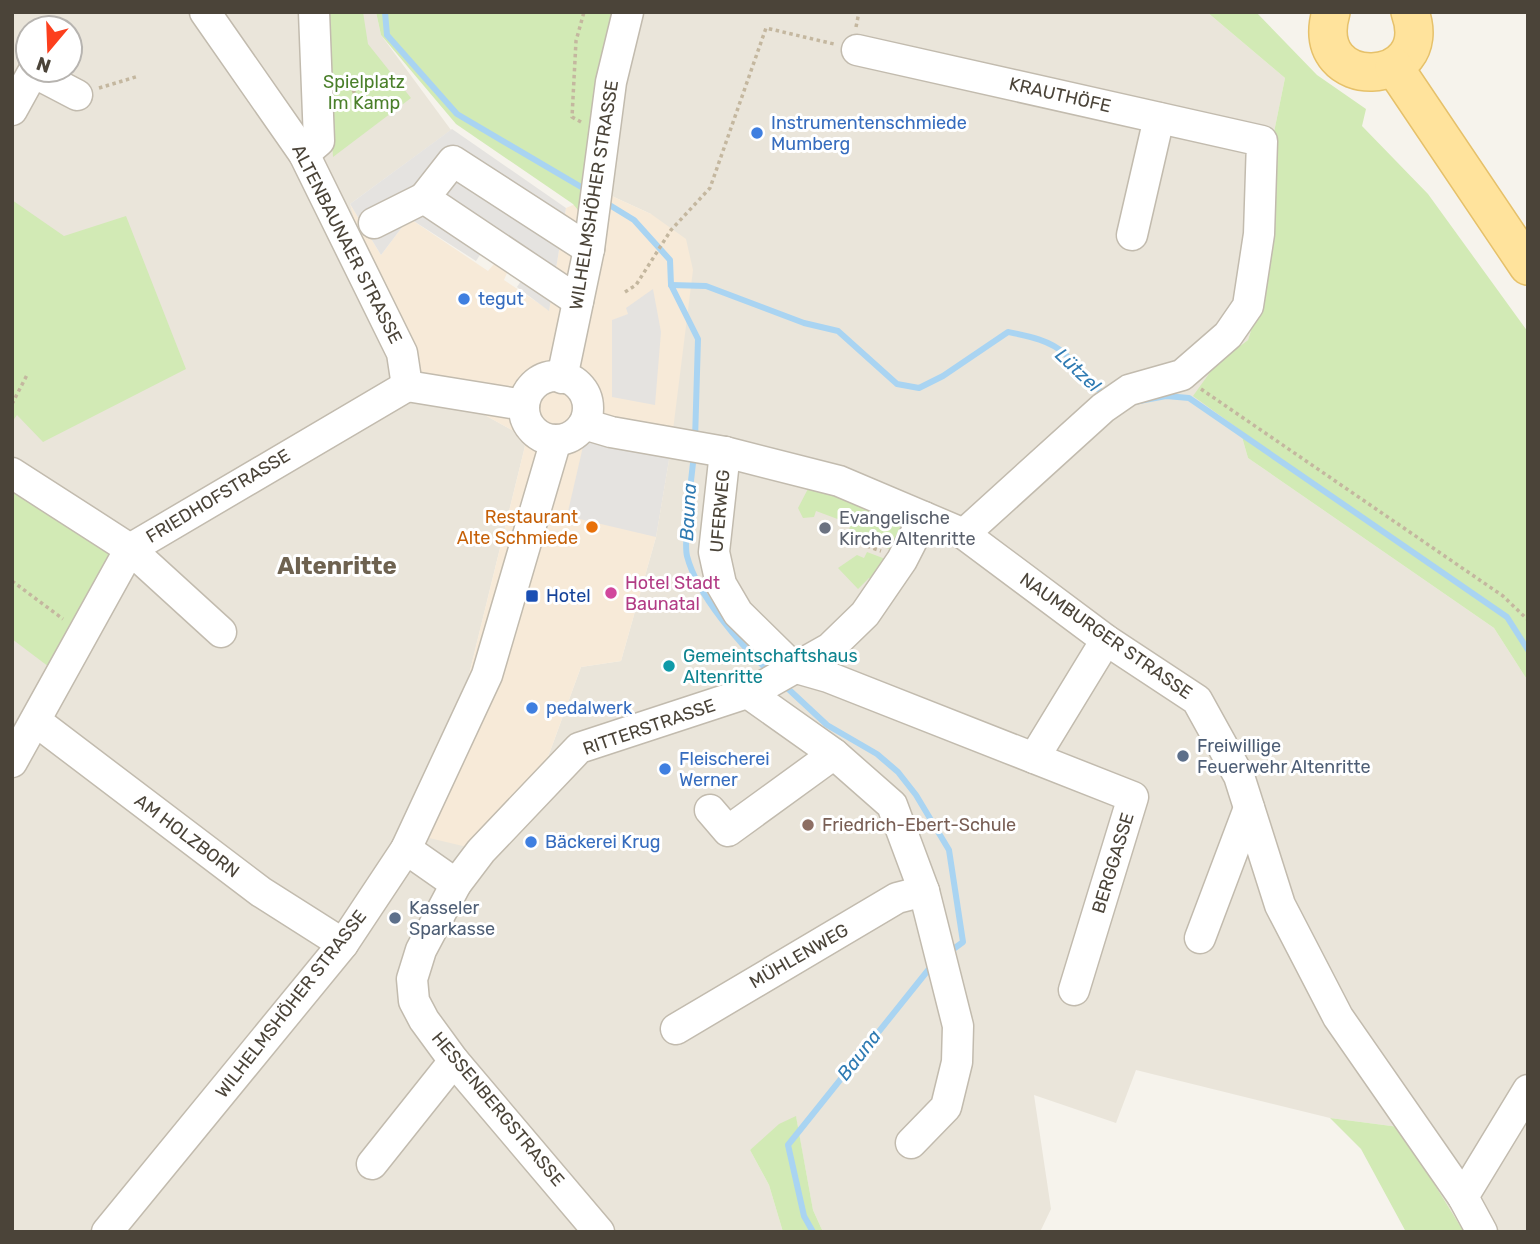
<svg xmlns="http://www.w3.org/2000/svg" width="1540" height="1244" font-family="Rubik,sans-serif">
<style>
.residential{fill:#eae5da;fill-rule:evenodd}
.commercial{fill:#f7ead8}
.green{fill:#d2eab5}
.parking{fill:#e5e3e0}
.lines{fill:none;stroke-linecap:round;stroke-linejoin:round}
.stream{stroke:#a9d4f2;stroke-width:6}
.minor-casing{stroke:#c2bbae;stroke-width:33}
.major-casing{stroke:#e6c16a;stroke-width:40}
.path{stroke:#c4b79f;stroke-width:3.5;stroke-dasharray:3.5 3.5;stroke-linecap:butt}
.minor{stroke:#fff;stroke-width:30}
.major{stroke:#ffe39c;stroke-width:37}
.shop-dot{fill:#3f7fe0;stroke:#fff;stroke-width:2.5}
.food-dot{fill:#e8710a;stroke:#fff;stroke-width:2.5}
.worship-dot{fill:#6b7280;stroke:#fff;stroke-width:2.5}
.hotel-dot{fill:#d1479c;stroke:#fff;stroke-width:2.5}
.transit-dot{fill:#1a4fb4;stroke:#fff;stroke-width:2.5}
.culture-dot{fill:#0f9aa8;stroke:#fff;stroke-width:2.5}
.service-dot{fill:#5c6f8a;stroke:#fff;stroke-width:2.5}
.education-dot{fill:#8d6e63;stroke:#fff;stroke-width:2.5}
.labels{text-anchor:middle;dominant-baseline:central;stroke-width:6;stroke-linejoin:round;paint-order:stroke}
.park-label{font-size:18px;fill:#4a7f2a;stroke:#fff}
.street-label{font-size:18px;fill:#4b4439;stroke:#fff}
.shop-label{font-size:18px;fill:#366cbe;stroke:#fff;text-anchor:start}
.food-label{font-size:18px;fill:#c56008;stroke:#fff;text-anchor:end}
.worship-label{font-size:18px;fill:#5b616d;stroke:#fff;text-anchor:start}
.hotel-label{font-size:18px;fill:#b23c85;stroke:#fff;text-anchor:start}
.transit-label{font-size:18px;fill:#164399;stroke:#fff;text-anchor:start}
.culture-label{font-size:18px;fill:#0d838f;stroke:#fff;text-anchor:start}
.service-label{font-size:18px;fill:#4e5e75;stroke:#fff;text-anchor:start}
.education-label{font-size:18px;fill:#785e54;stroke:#fff;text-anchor:start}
.water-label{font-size:19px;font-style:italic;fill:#2e7ab2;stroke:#fff}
.district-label{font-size:24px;font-weight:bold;fill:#6e6250;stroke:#fff}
</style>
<rect width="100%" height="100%" fill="#f6f3ec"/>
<path class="residential" d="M12,12H376L381,35L451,130L350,204L409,373L519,434L525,446L465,691L541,776L581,667L621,661L656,537L670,454L651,214L603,192L636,12H1207L1285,78L1273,137L1262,296L1248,340L1216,364L1219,413L1240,430L1248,458L1494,628L1528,681V1232H1464L1399,1127L1330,1118L1136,1070L1116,1123L1034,1095L1051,1209L1040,1232H823L813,1210L796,1117L750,1150L769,1185L783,1232H12ZM28,28H70V70H28Z"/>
<polygon class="commercial" points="603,192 651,214 686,239 693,270 670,454 656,537 621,661 581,667 541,776 467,847 421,836 465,691 525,446 519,434 409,373 372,287 350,204 381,255 409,218 488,271 494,264 507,273 504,280 549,310 566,208"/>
<g class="green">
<polygon points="324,12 363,12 368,44 411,98 333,157"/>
<polygon points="376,12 628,12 592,227 573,204 456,124 381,35"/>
<polygon points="1207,12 1256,12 1317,75 1366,109 1362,126 1428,194 1528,332 1528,681 1494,628 1248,458 1240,430 1193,396 1216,364 1248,340 1262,296 1273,137 1285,78"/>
<polygon points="12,200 64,236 126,216 186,369 43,442 17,415 12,422"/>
<polygon points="12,473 130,549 61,676 12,639"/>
<path d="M810,485L894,517C905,530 901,537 896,552L848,532L851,524L816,511L814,517L803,518L798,508Z"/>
<polygon points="867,552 888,560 875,577 869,578 858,589 838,568 857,555 864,558"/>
<polygon points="796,1116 813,1210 823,1232 783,1232 769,1185 750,1150 779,1124"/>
<polygon points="1330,1118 1399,1127 1464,1232 1406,1232 1361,1149"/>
</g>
<g class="parking">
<polygon points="452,129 566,208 549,311 517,287 525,275 484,249 476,261 409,218 381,255 350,204"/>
<polygon points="653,289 661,332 655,405 612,397 612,320 628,314 626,308"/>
<polygon points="584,442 670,454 656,537 567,516"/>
</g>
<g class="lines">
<g class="stream">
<polyline points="385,12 387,35 457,114 588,191"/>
<polyline points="603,201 634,220 670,260 671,285 698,339 695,440"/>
<path d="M671,285L706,286L804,323L838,331L897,384L919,388L943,376L1008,332C1028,336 1050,340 1065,354C1079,368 1089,383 1105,395"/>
<polyline points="1134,402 1166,396 1189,398 1507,617 1528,650"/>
<path d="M694,454C692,474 683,541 687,556C697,595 741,646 771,673"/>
<polyline points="784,685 827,725 877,754 898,772 916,795 949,850 963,942 948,953"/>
<polyline points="813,1232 804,1216 788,1145 933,964"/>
</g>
<g class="minor-casing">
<g id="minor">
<polyline points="205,12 304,154 402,353 407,386"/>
<polyline points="857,50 1262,141 1259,234 1248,306 1228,335 1182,375 1129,390 1103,408 964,534"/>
<polyline points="12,110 33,72 77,95"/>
<polyline points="304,154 319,141 314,12"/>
<polyline points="374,223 424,198"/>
<polyline points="1132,235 1159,118"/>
<polyline points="578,301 424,198 453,161 589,249"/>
<circle cx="556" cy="408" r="32"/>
<polyline points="562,378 589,249 611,82 628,12"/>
<polyline points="407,386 524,405"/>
<polyline points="584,424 611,432 725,452 839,481 964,534 1106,640 1197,700 1239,776 1280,905 1338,1017 1463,1197 1482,1232"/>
<polyline points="725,452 714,552 721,584 738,613 793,667 828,677 1133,797 1074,990"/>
<polyline points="12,473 130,549 221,632"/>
<polyline points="37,722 261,892 343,944"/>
<polyline points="1034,758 1106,640"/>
<polyline points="12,762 130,549 407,386"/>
<polyline points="710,810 728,831 834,754"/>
<polyline points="406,849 456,884"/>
<polyline points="1200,938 1249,808"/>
<polyline points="676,1029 897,898 924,891 892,805 834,754 748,693"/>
<polyline points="911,1143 946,1107 957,1062 958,1026 924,891"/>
<polyline points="372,1164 454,1061"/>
<polyline points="1463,1197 1528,1090"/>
<polyline points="107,1232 343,944 406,849 487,675 556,440"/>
<polyline points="599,1232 454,1061 424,1020 414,1001 412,979 421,950 456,884 481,851 579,748 756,690 830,648 865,614 902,560 924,517"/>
</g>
</g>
<g class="major-casing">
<g id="major">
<path d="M1331,12C1307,95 1438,89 1410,12"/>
<polyline points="1394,67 1528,266"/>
</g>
</g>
<g class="path">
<polyline points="856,27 859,12"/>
<polyline points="341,86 351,86 355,94"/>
<polyline points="99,88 139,76"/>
<polyline points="581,122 572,117 576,41 584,12"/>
<polyline points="625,292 636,285 671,230 710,188 766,28 834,44"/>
<polyline points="1201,389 1503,596 1528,620"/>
<polyline points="12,404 28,373"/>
<polyline points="847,539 881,551"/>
<polyline points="12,581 63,619"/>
</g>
<use href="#minor" class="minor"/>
<use href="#major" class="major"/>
</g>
<g class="shop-dot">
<circle cx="757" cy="133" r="7"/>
<circle cx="464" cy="299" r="7"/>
<circle cx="532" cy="708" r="7"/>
<circle cx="665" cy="769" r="7"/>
<circle cx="531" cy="842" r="7"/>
</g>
<circle class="food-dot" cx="592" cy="527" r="7"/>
<circle class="worship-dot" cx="825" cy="528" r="7"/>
<circle class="hotel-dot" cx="611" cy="593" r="7"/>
<rect class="transit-dot" x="525" y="589" width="14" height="14" rx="3.5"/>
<circle class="culture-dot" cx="669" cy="666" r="7"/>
<g class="service-dot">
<circle cx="1183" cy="756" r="7"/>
<circle cx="395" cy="918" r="7"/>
</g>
<circle class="education-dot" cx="808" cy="825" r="7"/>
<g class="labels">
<g class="park-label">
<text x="364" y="82">Spielplatz<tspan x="364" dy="21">Im Kamp</tspan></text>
</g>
<g class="street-label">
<text transform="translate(1060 95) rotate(13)">KRAUTHÖFE</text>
<text transform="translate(594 195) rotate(-81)">WILHELMSHÖHER STRASSE</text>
<text transform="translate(347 244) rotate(63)">ALTENBAUNAER STRASSE</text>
<text transform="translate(218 496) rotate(-31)">FRIEDHOFSTRASSE</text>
<text transform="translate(720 511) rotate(-85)">UFERWEG</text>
<text transform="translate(1106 636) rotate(35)">NAUMBURGER STRASSE</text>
<text transform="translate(649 727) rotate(-19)">RITTERSTRASSE</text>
<text transform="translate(187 836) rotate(37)">AM HOLZBORN</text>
<text transform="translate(1113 863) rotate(-73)">BERGGASSE</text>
<text transform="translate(799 956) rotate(-30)">MÜHLENWEG</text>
<text transform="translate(291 1004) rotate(-52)">WILHELMSHÖHER STRASSE</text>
<text transform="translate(498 1109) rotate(50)">HESSENBERGSTRASSE</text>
</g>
<g class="shop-label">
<text x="771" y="123">Instrumentenschmiede<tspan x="771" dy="21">Mumberg</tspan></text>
<text x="478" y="299">tegut</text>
<text x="546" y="708">pedalwerk</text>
<text x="679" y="759">Fleischerei<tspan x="679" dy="21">Werner</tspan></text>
<text x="545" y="842">Bäckerei Krug</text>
</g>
<g class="food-label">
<text x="578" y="517">Restaurant<tspan x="578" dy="21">Alte Schmiede</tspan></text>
</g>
<g class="worship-label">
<text x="839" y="518">Evangelische<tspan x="839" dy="21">Kirche Altenritte</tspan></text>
</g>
<g class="hotel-label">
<text x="625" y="583">Hotel Stadt<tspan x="625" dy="21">Baunatal</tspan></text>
</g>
<g class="transit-label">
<text x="546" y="596">Hotel</text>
</g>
<g class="culture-label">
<text x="683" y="656">Gemeintschaftshaus<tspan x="683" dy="21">Altenritte</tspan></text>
</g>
<g class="service-label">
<text x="1197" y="746">Freiwillige<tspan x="1197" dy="21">Feuerwehr Altenritte</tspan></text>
<text x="409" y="908">Kasseler<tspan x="409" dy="21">Sparkasse</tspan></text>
</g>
<g class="education-label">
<text x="822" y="825">Friedrich-Ebert-Schule</text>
</g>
<g class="water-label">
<text transform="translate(1078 370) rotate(43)">Lützel</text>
<text transform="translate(688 512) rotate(-87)">Bauna</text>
<text transform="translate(859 1055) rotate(-52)">Bauna</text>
</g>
<g class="district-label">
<text x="337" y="566">Altenritte</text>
</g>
</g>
<rect width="1540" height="1244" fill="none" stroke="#4b4439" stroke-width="28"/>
<g transform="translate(49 49) rotate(199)"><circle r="33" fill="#ffffff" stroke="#b7b4b0" stroke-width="2"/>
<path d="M0-5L12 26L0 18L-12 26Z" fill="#fc3f1d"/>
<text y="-10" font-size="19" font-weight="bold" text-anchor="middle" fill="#4b4439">N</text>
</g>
</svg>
